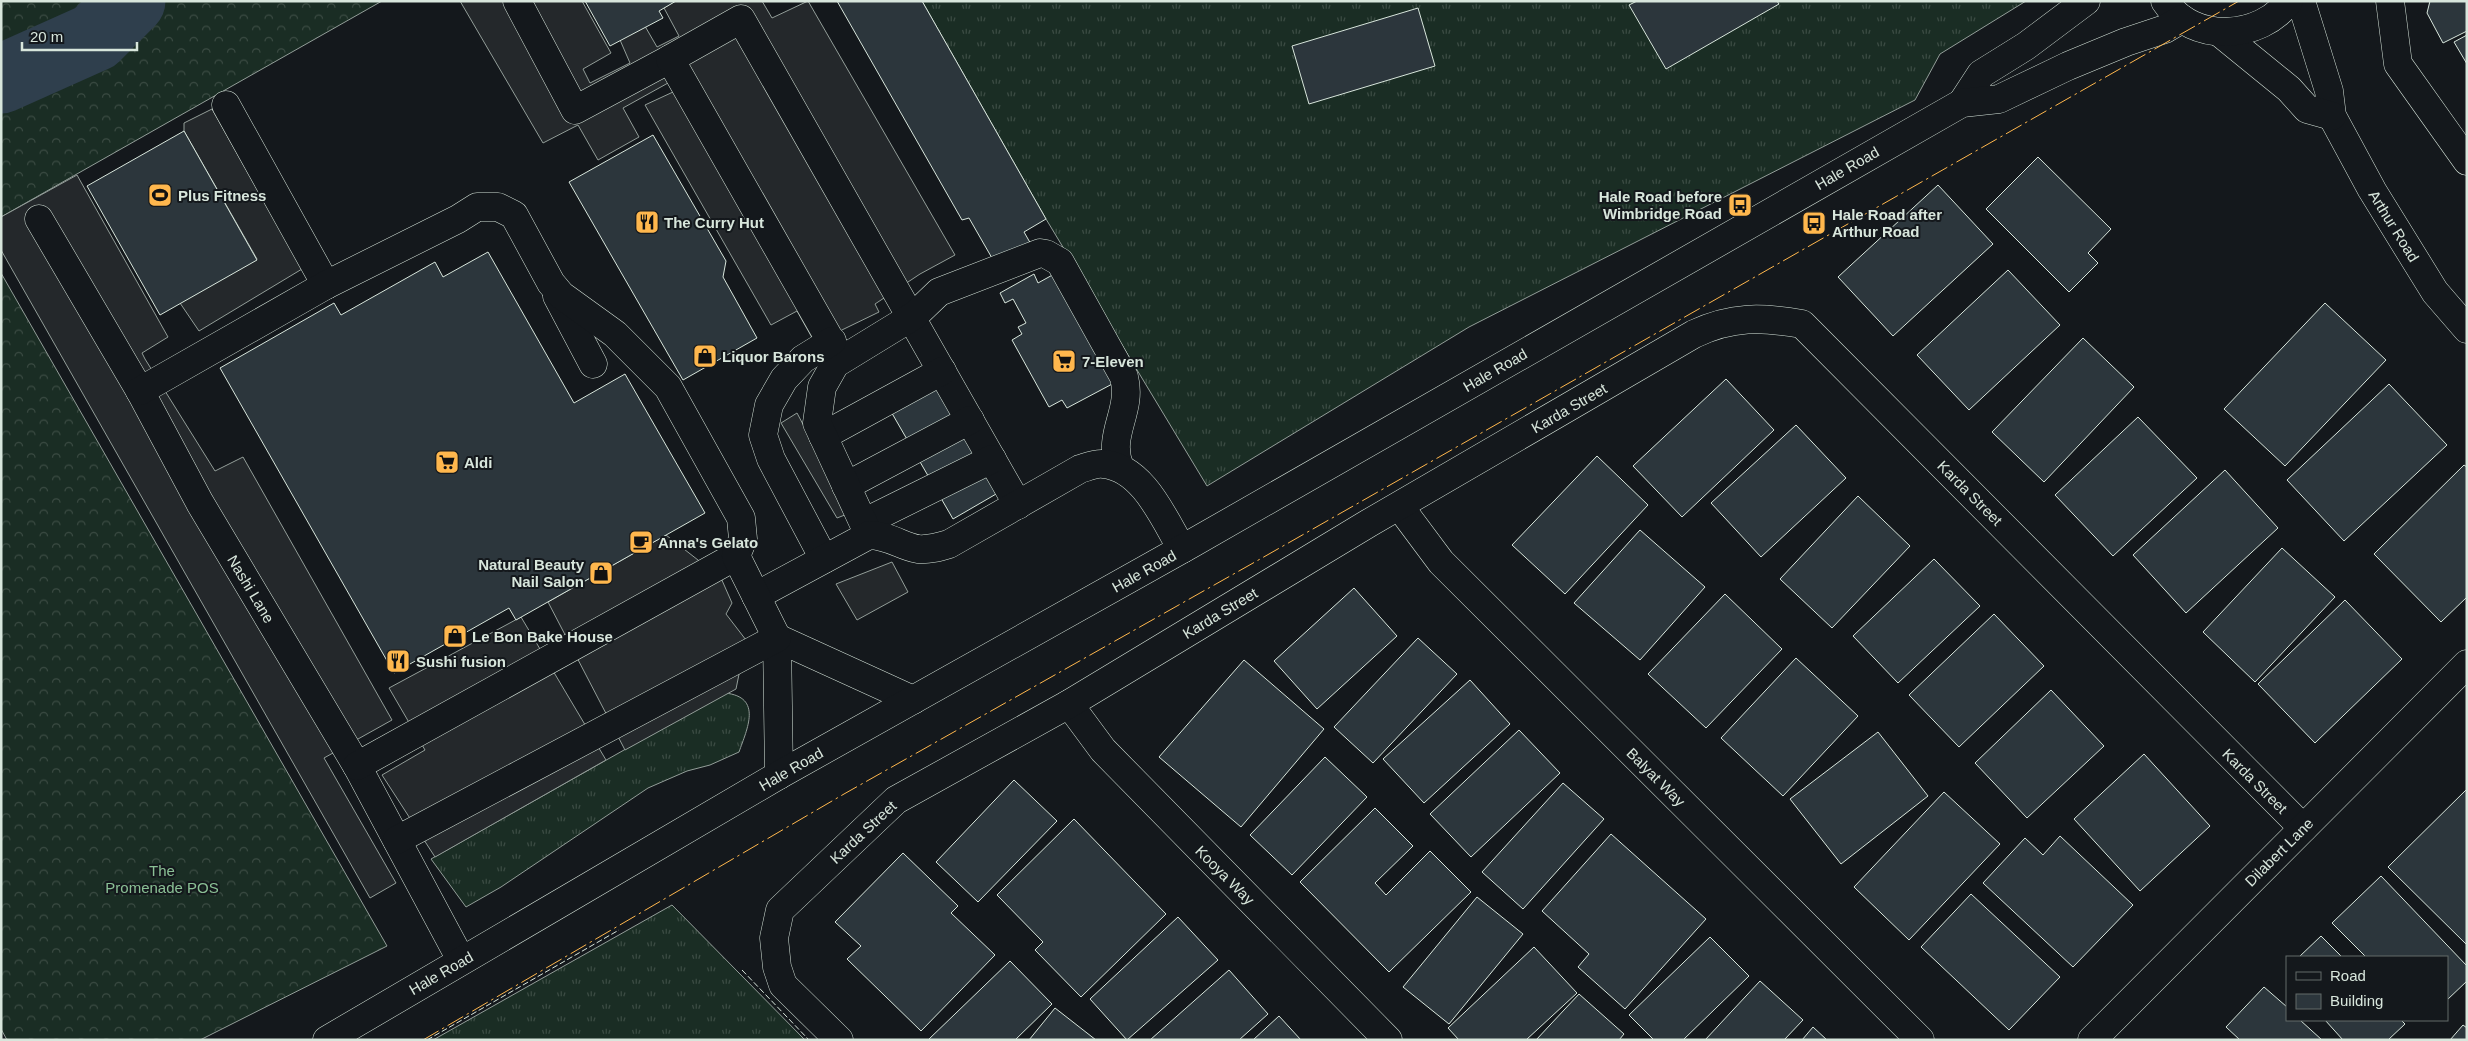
<svg xmlns="http://www.w3.org/2000/svg" width="2468" height="1041" font-family="Arial,sans-serif">
<style>
.grass{fill:url(#grass-tufts);stroke:#939e99}
.forest{fill:url(#forest-crowns);stroke:#939e99}
.parking{fill:#24282b;stroke:#939e99}
.lines{fill:none;stroke-linecap:round;stroke-linejoin:round}
.river{stroke:#2f3f4d;stroke-width:69}
.building{fill:#2c363c;stroke:#d8e6dc}
.minor-casing{stroke:#d8e6dc;stroke-width:29}
.major-casing{stroke:#d8e6dc;stroke-width:29}
.minor{stroke:#14181c;stroke-width:28}
.major{stroke:#14181c;stroke-width:28}
.fence{stroke:#d8e6dc;stroke-width:1;stroke-dasharray:6 2.5;stroke-linecap:butt}
.power{stroke:#ffb74d;stroke-width:1;stroke-dasharray:18 4 2.5 4;stroke-linecap:butt}
.labels{text-anchor:middle;dominant-baseline:central;stroke-width:4;stroke-linejoin:round;paint-order:stroke}
.street-label{font-size:15px;fill:#d8e6dc;stroke:#14181c}
.poi-label{font-size:15px;font-weight:bold;fill:#d8e6dc;stroke:#14181c;text-anchor:start}
.park-label{font-size:15px;fill:#8ac095;stroke:#14181c}
</style>
<defs>
<pattern id="grass-tufts" width="24" height="20" patternUnits="userSpaceOnUse" patternTransform="scale(1.25)"><rect width="24" height="20" fill="#1a2d24"/><path d="M3 7l-1-3M5 7V3M7 7l1-3M15 17l-1-3M17 17v-4M19 17l1-3" fill="none" stroke="#3b4b43"/></pattern>
<pattern id="forest-crowns" width="20" height="18" patternUnits="userSpaceOnUse" patternTransform="scale(1.25)"><rect width="20" height="18" fill="#1a2d24"/><path d="M2 6a3 3 0 1 1 6 0M12 15a3 3 0 1 1 6 0" fill="none" stroke="#3b4b43"/></pattern>
</defs>
<rect width="100%" height="100%" fill="#14181c"/>
<g class="grass">
<polygon points="922,1 2026,1 1940,54 1915,100 1469,327 1207,486 1046,219"/>
<path d="M725,693C763,697 747,729 739,752L710,765L687,771L648,788L501,887L466,907L431,859Z"/>
<polygon points="672,905 805,1040 433,1040"/>
</g>
<g class="forest">
<polygon points="1,1 382,1 1,217"/>
<polygon points="1,273 387,946 200,1040 7,1040 1,1029"/>
</g>
<g class="parking">
<polygon points="460,1 582,1 611,53 583,69 590,83 630,63 617,33 642,21 657,47 679,36 664,8 675,1 762,1 772,18 808,1 955,255 920,274 875,304 879,312 815,343 797,311 771,325 645,105 673,92 668,83 623,108 639,137 598,160 578,125 543,143"/>
<polygon points="212,109 302,269 199,331 180,303 257,259 184,131 184,123"/>
<polygon points="77,175 168,337 142,353 145,359 215,471 243,457 392,720 324,758 396,883 370,898 1,250 1,217"/>
<polygon points="797,413 850,513 837,518 781,423"/>
<polygon points="666,535 721,578 732,603 726,614 746,640 736,689 625,750 548,602"/>
<polygon points="892,562 908,592 857,620 836,584"/>
<polygon points="521,617 606,760 435,857 382,775 425,750 389,688"/>
</g>
<g class="lines">
<polyline class="river" points="1,79 95,37 131,1"/>
</g>
<g class="building">
<polygon points="585,1 676,1 659,11 663,18 610,46"/>
<polygon points="837,1 922,1 1046,219 1024,232 1040,260 1004,279 969,218 962,220"/>
<polygon points="1637,1 1777,1 1779,4 1666,69 1629,5"/>
<polygon points="2430,1 2467,1 2467,31 2443,43 2427,13"/>
<polygon points="1418,8 1435,66 1309,104 1292,46"/>
<polygon points="2467,35 2467,64 2454,42"/>
<polygon points="184,131 257,260 160,315 87,186"/>
<polygon points="653,135 726,261 723,277 757,338 683,380 569,182"/>
<polygon points="2038,157 2111,229 2088,253 2098,263 2069,292 1986,209"/>
<polygon points="1938,185 1993,244 1893,336 1838,277"/>
<polygon points="488,252 574,403 625,374 705,513 516,620 509,608 394,673 220,368 334,303 341,315 435,262 443,277"/>
<polygon points="2008,270 2060,325 1969,410 1917,355"/>
<polygon points="1056,273 1116,382 1067,408 1062,400 1049,407 1012,340 1022,334 1018,327 1026,323 1013,299 1005,303 1000,293 1034,274 1038,283"/>
<polygon points="2325,303 2386,360 2285,466 2224,409"/>
<polygon points="2083,338 2134,387 2044,482 1992,432"/>
<polygon points="932,368 1003,490 953,519 882,396"/>
<polygon points="1726,379 1774,430 1682,517 1633,466"/>
<polygon points="2389,384 2447,445 2344,541 2287,480"/>
<polygon points="2138,417 2197,478 2113,556 2055,495"/>
<polygon points="1796,425 1846,478 1761,557 1711,503"/>
<polygon points="1597,456 1648,505 1565,594 1512,545"/>
<polygon points="2464,465 2467,467 2467,597 2441,622 2374,554"/>
<polygon points="2225,470 2278,528 2186,613 2133,555"/>
<polygon points="1858,496 1910,546 1832,628 1780,579"/>
<polygon points="1640,530 1705,587 1640,660 1574,603"/>
<polygon points="2282,548 2335,597 2255,682 2203,632"/>
<polygon points="1934,559 1980,606 1898,683 1853,636"/>
<polygon points="1354,588 1397,636 1317,709 1274,661"/>
<polygon points="1725,594 1782,649 1706,728 1648,674"/>
<polygon points="2345,600 2402,659 2315,743 2258,684"/>
<polygon points="1994,614 2044,666 1959,747 1909,695"/>
<polygon points="1418,638 1457,674 1373,763 1334,727"/>
<polygon points="1796,658 1858,716 1783,796 1721,738"/>
<polygon points="1244,660 1324,729 1241,827 1159,757"/>
<polygon points="1470,680 1510,724 1424,803 1383,759"/>
<polygon points="2051,690 2104,746 2027,818 1975,763"/>
<polygon points="1519,730 1560,773 1471,857 1430,814"/>
<polygon points="1878,732 1928,796 1841,864 1790,799"/>
<polygon points="2144,754 2210,826 2140,891 2074,819"/>
<polygon points="1325,757 1367,797 1292,875 1250,835"/>
<polygon points="1014,780 1057,821 978,902 936,862"/>
<polygon points="1563,783 1604,819 1523,909 1482,872"/>
<polygon points="2467,789 2467,945 2388,867"/>
<polygon points="1944,792 2000,844 1909,940 1854,887"/>
<polygon points="1375,808 1413,846 1375,883 1386,895 1430,851 1471,892 1389,972 1300,882"/>
<polygon points="1074,819 1166,914 1081,997 1035,950 1043,942 997,895"/>
<polygon points="1611,834 1706,919 1625,1009 1578,967 1589,954 1542,911"/>
<polygon points="2060,836 2133,905 2073,967 1983,883 2025,838 2043,855"/>
<polygon points="903,853 958,906 951,913 995,955 921,1031 847,959 861,946 835,922"/>
<polygon points="2381,876 2467,966 2467,981 2447,1000 2447,957 2366,957 2332,923"/>
<polygon points="1971,894 2060,977 2009,1030 1921,947"/>
<polygon points="1477,897 1523,934 1449,1024 1403,987"/>
<polygon points="1178,917 1218,960 1127,1040 1090,999"/>
<polygon points="2321,936 2342,957 2299,957"/>
<polygon points="1710,937 1749,976 1683,1040 1654,1040 1629,1015"/>
<polygon points="1534,947 1577,993 1526,1040 1459,1040 1448,1028"/>
<polygon points="1010,961 1052,1004 1015,1040 928,1040"/>
<polygon points="1229,970 1268,1014 1239,1040 1150,1040"/>
<polygon points="1760,981 1803,1020 1784,1040 1705,1040"/>
<polygon points="2264,987 2287,1007 2287,1020 2300,1020 2322,1040 2240,1040 2226,1027"/>
<polygon points="1579,994 1624,1034 1619,1040 1536,1040"/>
<polygon points="1055,1008 1096,1040 1029,1040"/>
<polygon points="1279,1016 1301,1040 1253,1040"/>
<polygon points="2325,1020 2401,1020 2405,1024 2388,1040 2343,1040"/>
<polygon points="2463,1025 2467,1028 2467,1040 2450,1040"/>
<polygon points="1813,1027 1827,1040 1802,1040"/>
</g>
<g class="lines">
<g class="minor-casing">
<g id="minor">
<polyline points="517,1 575,110 670,59"/>
<polyline points="2301,1 2329,91 2332,116 2372,190 2435,292 2467,329"/>
<polyline points="2390,1 2398,64 2467,161"/>
<polyline points="2219,32 2289,89 2307,109 2332,116"/>
<polyline points="226,105 326,285"/>
<polyline points="39,219 140,391 200,503 357,766 461,960"/>
<polyline points="557,296 593,364"/>
<polyline points="841,359 670,59 741,19 1018,505"/>
<polyline points="140,391 326,285 458,219 477,207 498,207 514,215 551,283 561,295 615,334 668,387 741,518 743,539 736,556 357,766"/>
<polyline points="823,436 942,371"/>
<polyline points="846,486 970,420"/>
<polyline points="1400,507 1441,562 1920,1040"/>
<polyline points="865,522 992,459"/>
<path d="M869,535L817,423L822,387L835,364L915,315L939,292L1040,253L1046,254L1060,262L1124,377C1133,412 1106,434 1120,468"/>
<polyline points="824,559 771,459 763,435 769,405 784,379 803,359 832,341"/>
<path d="M756,596L869,535C891,536 901,546 918,549C929,550 939,547 949,544L1080,469C1087,467 1096,463 1103,464C1143,467 1164,519 1182,549"/>
<polyline points="1069,704 1103,750 1388,1040"/>
<polyline points="779,775 777,638 913,700"/>
<polyline points="397,840 777,638 736,556"/>
<path d="M839,1040L783,985L777,967L774,938L780,910L896,800L1069,704L1369,523L1694,334C1732,316 1762,317 1802,324L2303,828"/>
<polyline points="2092,1040 2467,664"/>
</g>
</g>
<g class="major-casing">
<g id="major">
<path d="M2165,1C2192,44 2261,40 2289,1"/>
<polyline points="1962,103 1981,74 2026,46 2086,1"/>
<polyline points="327,1040 779,775 1191,544 1962,103 1999,99 2068,66 2126,42 2165,29 2182,19"/>
</g>
</g>
<use href="#minor" class="minor"/>
<use href="#major" class="major"/>
<g class="fence">
<polyline points="742,970 809,1040"/>
<polyline points="427,1040 619,930"/>
</g>
<polyline class="power" points="423,1040 844,794 1262,558 2239,1"/>
</g>
<defs>
<g id="stadium-square" transform="scale(1.25)"><rect x="-9" y="-9" width="18" height="18" rx="4" fill="#ffb74d" stroke="#14181c"/><path d="M0-5a6.5 5 0 1 0 0 10a6.5 5 0 1 0 0-10ZM-3.5-1.8h7v3.6h-7Z" fill="#111"/></g>
<g id="bus-square" transform="scale(1.25)"><rect x="-9" y="-9" width="18" height="18" rx="4" fill="#ffb74d" stroke="#14181c"/><path d="M-5-6H5V4H4V6H2V4H-2V6H-4V4H-5ZM-3.5-4V0h7V-4ZM-3.5 1.2v1.5H-2V1.2ZM2 1.2v1.5H3.5V1.2Z" fill="#111"/></g>
<g id="restaurant-square" transform="scale(1.25)"><rect x="-9" y="-9" width="18" height="18" rx="4" fill="#ffb74d" stroke="#14181c"/><path d="M-5-6h1v4h1v-4h1v4h1v-4h1v5L-1.5 .5V6h-2V.5L-5-1ZM5-6V6H3V1.5H1.5Q1.5-4 5-6Z" fill="#111"/></g>
<g id="shop-square" transform="scale(1.25)"><rect x="-9" y="-9" width="18" height="18" rx="4" fill="#ffb74d" stroke="#14181c"/><path d="M-5-2.5h2.3a2.7 3.5 0 0 1 5.4 0H5L5.5 6h-11ZM-1.5-2.5h3a1.5 2.3 0 0 0-3 0Z" fill="#111"/></g>
<g id="supermarket-square" transform="scale(1.25)"><rect x="-9" y="-9" width="18" height="18" rx="4" fill="#ffb74d" stroke="#14181c"/><path d="M-6-5.5h2.5l.6 2H6L4.5 2H-2.5L-4.4-4H-6ZM-1.5 3.2a1.3 1.3 0 1 0 .1 0ZM3 3.2a1.3 1.3 0 1 0 .1 0Z" fill="#111"/></g>
<g id="cafe-square" transform="scale(1.25)"><rect x="-9" y="-9" width="18" height="18" rx="4" fill="#ffb74d" stroke="#14181c"/><path d="M-5.5-4.5H6V0H3Q3 3.5 0 3.5H-2.5Q-5.5 3.5-5.5 0ZM3-3.2v2h1.7v-2ZM-6 4.5H4V6H-6Z" fill="#111"/></g>
</defs>
<g fill-rule="evenodd">
<use href="#stadium-square" x="160" y="195"/>
<use href="#bus-square" x="1740" y="205"/>
<use href="#restaurant-square" x="647" y="222"/>
<use href="#bus-square" x="1814" y="223"/>
<use href="#shop-square" x="705" y="356"/>
<use href="#supermarket-square" x="1064" y="361"/>
<use href="#supermarket-square" x="447" y="462"/>
<use href="#cafe-square" x="641" y="542"/>
<use href="#shop-square" x="601" y="573"/>
<use href="#shop-square" x="455" y="636"/>
<use href="#restaurant-square" x="398" y="661"/>
</g>
<g class="labels">
<g class="street-label">
<text transform="translate(1847 168) rotate(-30)">Hale Road</text>
<text transform="translate(2394 226) rotate(58)">Arthur Road</text>
<text transform="translate(1495 370) rotate(-30)">Hale Road</text>
<text transform="translate(1569 408) rotate(-30)">Karda Street</text>
<text transform="translate(1970 493) rotate(45)">Karda Street</text>
<text transform="translate(1144 571) rotate(-29)">Hale Road</text>
<text transform="translate(251 589) rotate(59)">Nashi Lane</text>
<text transform="translate(1220 613) rotate(-31)">Karda Street</text>
<text transform="translate(791 769) rotate(-30)">Hale Road</text>
<text transform="translate(1656 777) rotate(45)">Balyat Way</text>
<text transform="translate(2255 781) rotate(45)">Karda Street</text>
<text transform="translate(863 832) rotate(-43)">Karda Street</text>
<text transform="translate(2279 852) rotate(-45)">Dilabert Lane</text>
<text transform="translate(1225 875) rotate(45)">Kooya Way</text>
<text transform="translate(441 973) rotate(-30)">Hale Road</text>
</g>
<g class="poi-label">
<text x="178" y="195">Plus Fitness</text>
<text x="1722" y="196" text-anchor="end">Hale Road before<tspan x="1722" dy="17">Wimbridge Road</tspan></text>
<text x="1832" y="214">Hale Road after<tspan x="1832" dy="17">Arthur Road</tspan></text>
<text x="664" y="222">The Curry Hut</text>
<text x="722" y="356">Liquor Barons</text>
<text x="1082" y="361">7-Eleven</text>
<text x="464" y="462">Aldi</text>
<text x="658" y="542">Anna's Gelato</text>
<text x="584" y="564" text-anchor="end">Natural Beauty<tspan x="584" dy="17">Nail Salon</tspan></text>
<text x="472" y="636">Le Bon Bake House</text>
<text x="416" y="661">Sushi fusion</text>
</g>
<g class="park-label">
<text x="162" y="870">The<tspan x="162" dy="17">Promenade POS</tspan></text>
</g>
</g>
<rect width="2468" height="1041" fill="none" stroke="#d8e6dc" stroke-width="5"/>
<rect x="2286" y="956" width="162" height="65" fill="#14181c" stroke="#626a69"/>
<rect x="2296" y="972" width="25" height="8" fill="#14181c" stroke="#626a69"/>
<text x="2330" y="981" font-size="15" fill="#d8e6dc">Road</text>
<rect x="2296" y="994" width="25" height="15" fill="#2c363c" stroke="#626a69"/>
<text x="2330" y="1006" font-size="15" fill="#d8e6dc">Building</text>
<path d="M22 42v8h115v-8" fill="none" stroke="#d8e6dc" stroke-width="2.5"/>
<text x="30" y="42" font-size="15" fill="#d8e6dc" stroke="#14181c" stroke-width="4" paint-order="stroke">20 m</text>
</svg>
